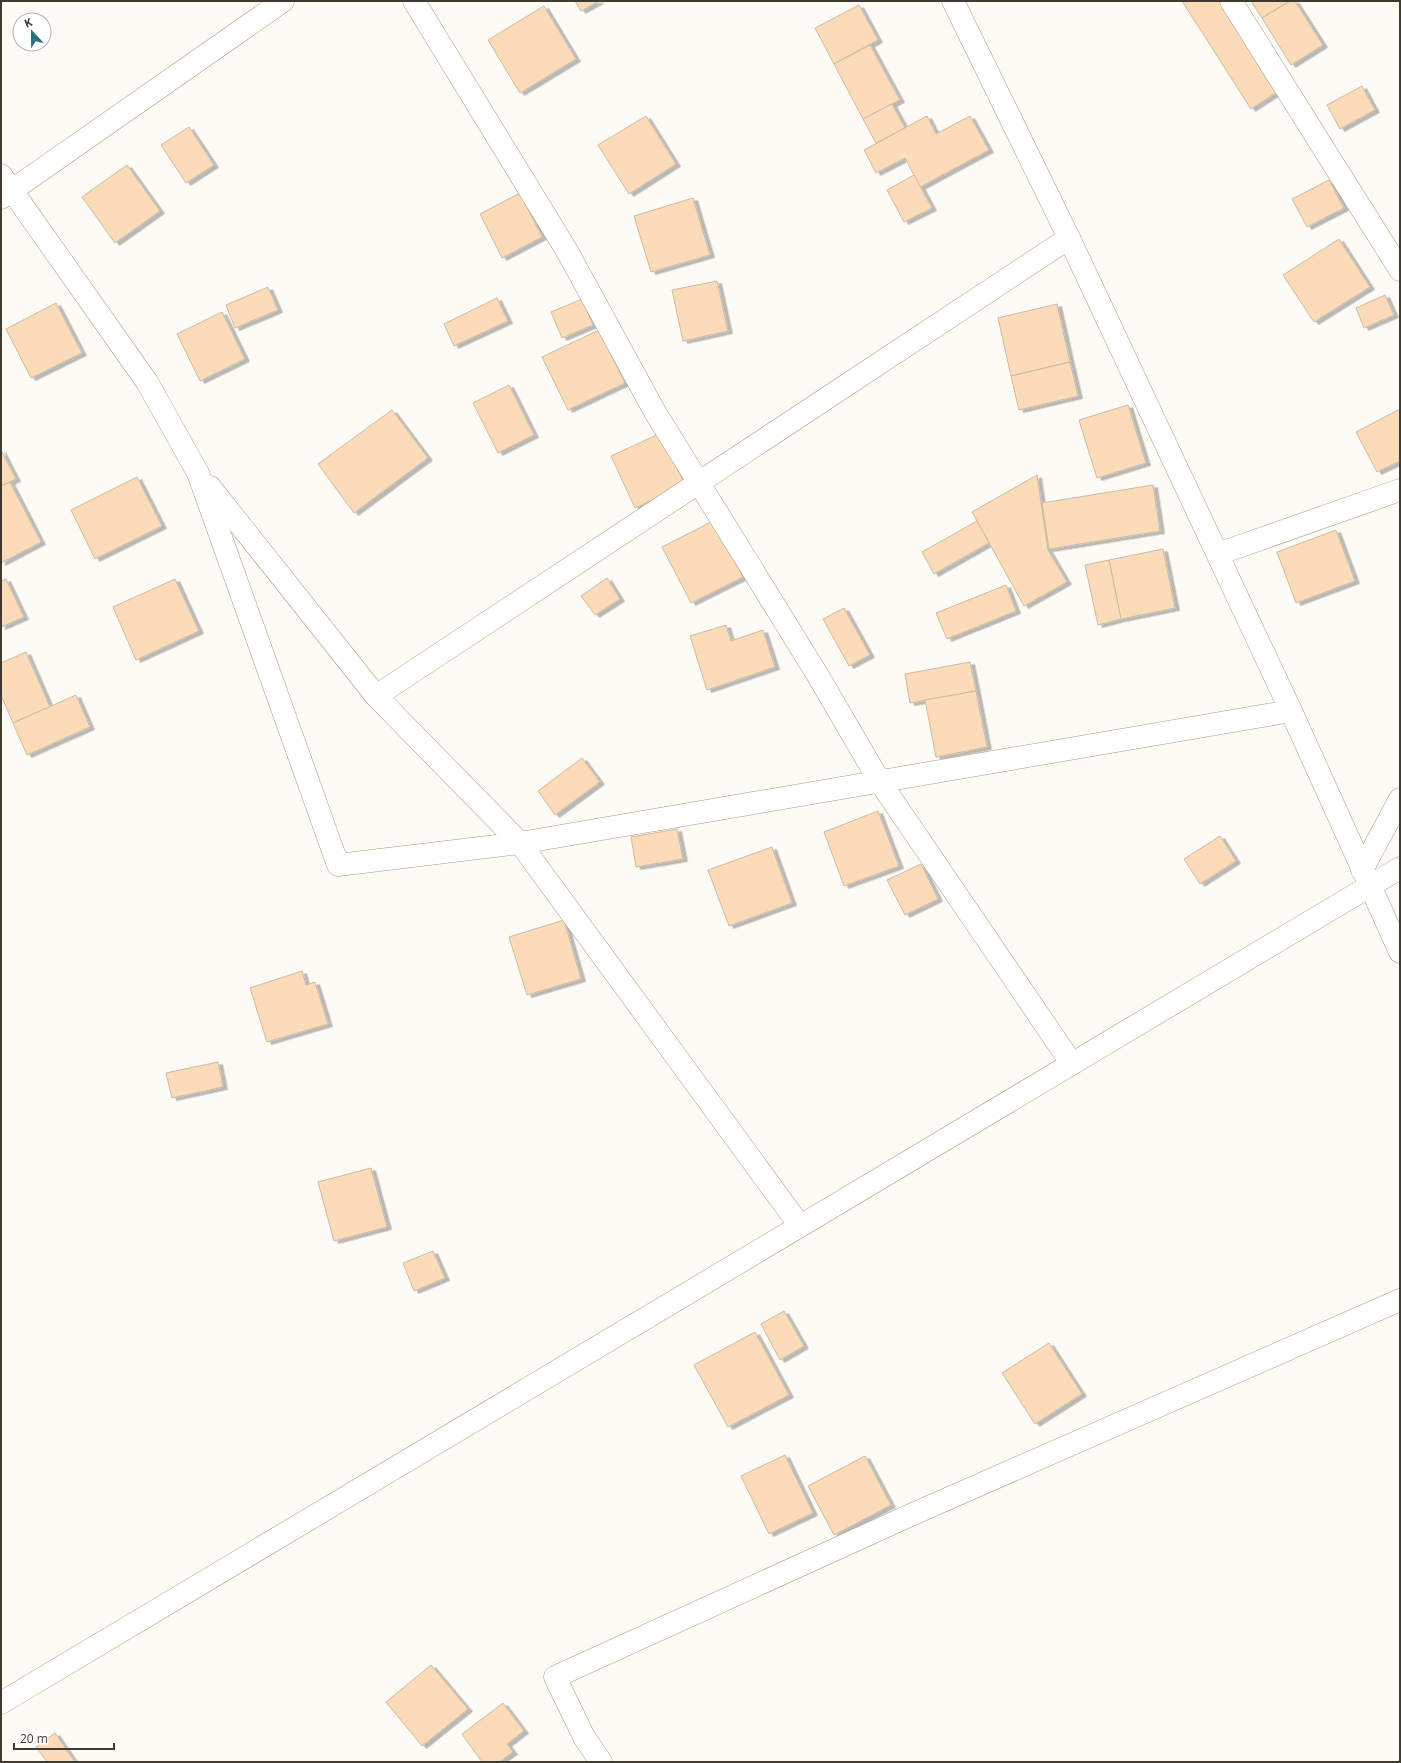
<svg xmlns="http://www.w3.org/2000/svg" width="1401" height="1763" font-family="'Open Sans',sans-serif">
<style>
.building{fill:#fcdbb8;stroke:#ccb9a4;filter:url(#shadow)}
.lines{fill:none;stroke-linecap:round;stroke-linejoin:round}
.minor-casing{stroke:#a89c85;stroke-width:23}
.tertiary-casing{stroke:#a89c85;stroke-width:23}
.minor{stroke:#fff;stroke-width:22}
.tertiary{stroke:#fff;stroke-width:22}
</style>
<defs>
<filter id="shadow"><feDropShadow dx="4.5" dy="2.5" stdDeviation="0" flood-color="#0004"/></filter>
</defs>
<rect width="100%" height="100%" fill="#fdfbf5"/>
<g class="building">
<polygon points="575,1 599,1 581,11"/>
<polygon points="1182,1 1220,1 1277,92 1251,109"/>
<polygon points="1251,1 1290,1 1262,18"/>
<polygon points="1290,1 1295,1 1323,45 1291,65 1262,18"/>
<polygon points="859,5 878,40 834,64 815,28"/>
<polygon points="544,6 576,59 520,93 488,40"/>
<polygon points="870,45 900,100 863,119 834,64"/>
<polygon points="1362,86 1375,110 1340,129 1327,105"/>
<polygon points="892,104 905,128 876,143 863,119"/>
<polygon points="646,116 676,164 629,194 598,145"/>
<polygon points="927,116 936,134 970,116 989,150 920,187 905,158 876,173 864,150"/>
<polygon points="189,127 214,165 186,183 161,145"/>
<polygon points="127,165 160,211 115,243 82,197"/>
<polygon points="914,175 932,208 904,222 887,190"/>
<polygon points="1329,180 1344,208 1307,227 1292,199"/>
<polygon points="520,193 542,237 502,258 480,214"/>
<polygon points="693,198 710,255 651,272 634,216"/>
<polygon points="1339,239 1370,287 1314,322 1283,275"/>
<polygon points="717,281 728,331 683,341 672,290"/>
<polygon points="268,287 278,310 235,328 226,305"/>
<polygon points="1385,295 1394,315 1364,328 1356,308"/>
<polygon points="497,298 508,321 454,346 444,324"/>
<polygon points="582,299 593,325 562,338 551,312"/>
<polygon points="56,303 82,353 31,378 6,329"/>
<polygon points="1057,304 1070,362 1011,376 998,318"/>
<polygon points="222,312 245,359 200,381 177,334"/>
<polygon points="599,330 625,383 568,410 542,357"/>
<polygon points="1070,362 1078,396 1019,410 1011,376"/>
<polygon points="509,385 534,435 498,453 473,403"/>
<polygon points="1128,405 1146,463 1097,478 1079,420"/>
<polygon points="1400,409 1400,461 1377,472 1356,432"/>
<polygon points="392,410 428,458 354,513 318,464"/>
<polygon points="661,433 685,485 635,508 611,456"/>
<polygon points="1,450 16,479 1,486"/>
<polygon points="1037,475 1048,550 1067,582 1024,606 972,512"/>
<polygon points="137,477 162,526 95,559 71,510"/>
<polygon points="10,482 41,542 1,563 1,486"/>
<polygon points="1153,485 1160,531 1049,549 1042,503"/>
<polygon points="713,521 743,577 691,603 662,547"/>
<polygon points="977,521 989,543 934,574 922,552"/>
<polygon points="1336,530 1355,581 1296,603 1277,552"/>
<polygon points="1163,549 1175,608 1121,619 1109,560"/>
<polygon points="1109,560 1121,619 1098,625 1085,565"/>
<polygon points="607,578 620,599 595,615 581,596"/>
<polygon points="6,579 24,617 1,627 1,581"/>
<polygon points="175,579 199,631 136,660 113,607"/>
<polygon points="1006,585 1016,611 947,639 936,613"/>
<polygon points="844,608 870,655 849,666 823,619"/>
<polygon points="726,625 731,641 763,630 775,667 707,690 690,636"/>
<polygon points="26,652 50,707 13,723 1,695 1,663"/>
<polygon points="970,662 976,691 910,703 905,674"/>
<polygon points="976,691 987,747 936,757 925,700"/>
<polygon points="76,695 90,727 27,755 13,723"/>
<polygon points="582,758 600,782 555,815 538,791"/>
<polygon points="878,811 899,866 844,886 824,832"/>
<polygon points="677,829 683,859 636,867 631,837"/>
<polygon points="1220,836 1236,861 1200,884 1184,859"/>
<polygon points="772,847 792,903 729,926 708,870"/>
<polygon points="921,864 938,899 905,915 887,880"/>
<polygon points="564,920 581,979 527,995 509,937"/>
<polygon points="302,971 306,985 315,982 328,1024 267,1042 250,988"/>
<polygon points="218,1062 223,1087 172,1098 166,1073"/>
<polygon points="371,1168 387,1227 334,1241 318,1182"/>
<polygon points="433,1251 445,1278 414,1291 403,1263"/>
<polygon points="784,1311 804,1346 780,1360 761,1324"/>
<polygon points="755,1332 789,1395 728,1427 694,1365"/>
<polygon points="1049,1343 1082,1394 1035,1424 1002,1373"/>
<polygon points="785,1455 813,1513 769,1534 741,1476"/>
<polygon points="865,1456 891,1505 834,1535 808,1486"/>
<polygon points="431,1665 468,1709 422,1746 386,1702"/>
<polygon points="503,1703 524,1731 507,1744 513,1752 499,1762 482,1762 462,1734"/>
<polygon points="55,1733 75,1762 47,1762 36,1747"/>
</g>
<g class="lines">
<g class="minor-casing">
<g id="minor">
<polyline points="414,1 567,251 655,412 817,674 880,782 1072,1064"/>
<polyline points="953,1 1069,238 1291,711 1400,952"/>
<polyline points="1231,1 1400,270"/>
<polyline points="1,175 147,382 198,473 338,865 520,843 1291,711"/>
<polyline points="1,198 283,1"/>
<polyline points="210,487 376,696 520,843 800,1226"/>
<polyline points="1218,554 1400,490"/>
<polyline points="376,696 1069,238"/>
<polyline points="1362,870 1400,799"/>
<polyline points="601,1762 584,1737 555,1677 913,1514 1400,1300"/>
</g>
</g>
<g class="tertiary-casing">
<polyline id="tertiary" points="1,1703 1400,868"/>
</g>
<use href="#minor" class="minor"/>
<use href="#tertiary" class="tertiary"/>
</g>
<rect width="1401" height="1763" fill="none" stroke="#403b31" stroke-width="4"/>
<g transform="translate(32 32) rotate(338)"><circle r="19" fill="#ffffff" stroke="#b3b1ad"/>
<path d="M0-3L7 15L0 10L-7 15Z" fill="#2a707e"/>
<text y="-6" font-size="11" font-weight="bold" text-anchor="middle" fill="#403b31">K</text>
</g>
<path d="M14 1743v6h100v-6" fill="none" stroke="#403b31" stroke-width="2"/>
<text x="20" y="1743" font-size="12" fill="#403b31" stroke="#ffffff" stroke-width="3" paint-order="stroke">20 m</text>
</svg>
